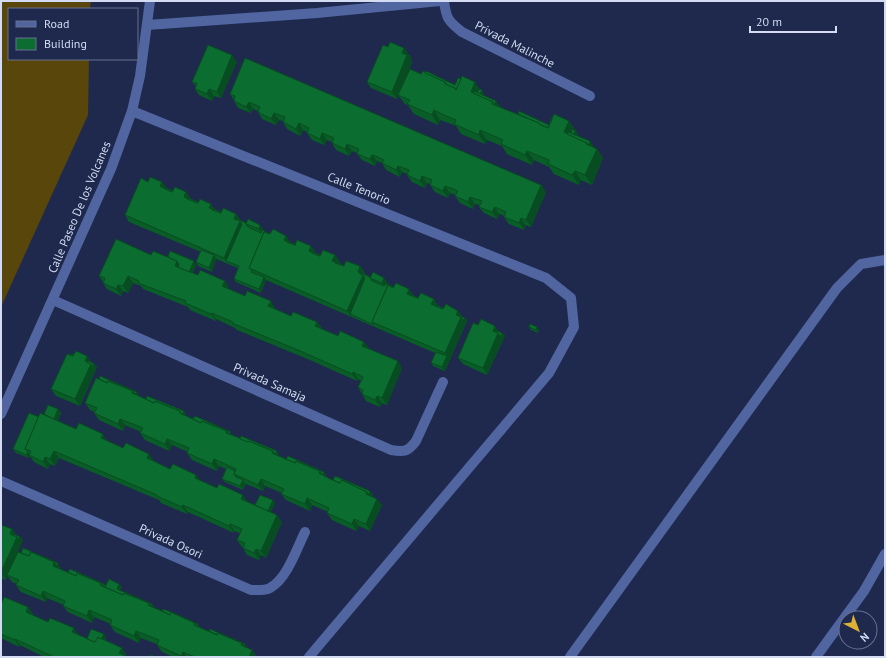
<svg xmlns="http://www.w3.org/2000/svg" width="886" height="658" font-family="'PT Sans',sans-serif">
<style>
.grass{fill:#59460b}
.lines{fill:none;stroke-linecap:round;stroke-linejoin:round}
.minor{stroke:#5165a1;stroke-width:10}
.wall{fill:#095e28}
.shaded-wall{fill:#084c21}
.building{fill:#0b6d2f;stroke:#084c21}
.labels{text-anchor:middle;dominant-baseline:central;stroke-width:3;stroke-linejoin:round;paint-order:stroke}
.street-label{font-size:12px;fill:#d3dcf3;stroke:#1e294d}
</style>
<rect width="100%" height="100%" fill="#1e294d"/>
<polygon class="grass" points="1,1 91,1 90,9 9,9 9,59 89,59 88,115 1,307"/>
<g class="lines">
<g class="minor">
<path d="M444,1C446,18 448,21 462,32L590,96"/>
<polyline points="147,25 317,13 440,1"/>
<polyline points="132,111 546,278 571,298 574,327 549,373 309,657"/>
<path d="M53,300L391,450C404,452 408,452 416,441L443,382"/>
<polyline points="1,414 111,169 132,111 140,76 150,1"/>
<path d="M1,481L251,590C258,590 264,591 270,588C287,579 297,548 305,532"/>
<polyline points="570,657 837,288 861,264 885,260"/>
<polyline points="816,657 864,591 885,554"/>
</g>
</g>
<g class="wall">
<polygon points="386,46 404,48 409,55 410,56 412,59 411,61 412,62 397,99 371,88 367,82"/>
<polygon points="237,62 221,98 214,96 212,101 199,95 195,89 196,86 192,82"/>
<polygon points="421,74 455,85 480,90 484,94 484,96 496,101 501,108 549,125 569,121 578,134 577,136 597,149 603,158 592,185 581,180 579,185 554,174 549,167 534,160 532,165 507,154 502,146 487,140 485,144 461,134 456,126 451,124 440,120 438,125 414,114 408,105 405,104 398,95"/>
<polygon points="230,94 541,185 546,192 531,227 525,225 524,230 509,224 504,217 505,216 499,214 497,219 484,213 479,207 480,205 475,204 473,209 460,203 455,196 456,195 450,193 448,198 435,192 430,185 431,184 427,183 425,188 412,182 407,175 407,174 402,172 400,177 386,170 382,163 377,161 375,166 362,160 357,154 357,153 352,151 349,156 336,150 332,143 332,142 327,140 324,145 312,140 307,133 307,132 303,130 300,136 287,129 283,122 283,121 279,120 276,125 262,119 258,112 258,111 253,109 251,113 238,108 234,101 234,100"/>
<polygon points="148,181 162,182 167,189 173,191 186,192 191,199 221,212 236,214 241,221 270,234 286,236 290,242 320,255 335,255 340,262 339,263 344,266 360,266 365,273 364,274 418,298 434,299 438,306 465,318 467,321 445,371 433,366 431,363 435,353 266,280 261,293 236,282 234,279 238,268 216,259 212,272 198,266 196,262 201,252 129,222 125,215"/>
<polygon points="151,255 168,257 196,265 193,273 198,275 225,281 229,288 229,289 275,308 275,309 291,316 317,322 322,328 322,329 369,348 369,349 402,368 387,405 382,403 380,407 366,401 358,387 361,381 358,379 357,381 310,360 237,330 235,328 216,319 216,321 190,310 188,307 143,289 141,286 133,283 128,293 123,291 121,296 107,289 103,283 103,282 99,276"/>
<polygon points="529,327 537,327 539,331 538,333 531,330"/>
<polygon points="499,331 502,333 505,336 487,375 463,364 458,358"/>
<polygon points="92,363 97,367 80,406 56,396 51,389"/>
<polygon points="99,379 139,395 139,396 146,399 184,411 186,415 186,416 233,435 233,436 237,437 277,451 279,455 279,456 326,475 325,476 330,479 370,491 373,495 372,496 382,505 370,531 359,526 356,531 332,520 327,513 328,512 312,505 310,511 286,500 281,494 282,493 265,486 263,491 246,484 243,490 225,482 222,479 226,469 219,466 217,471 192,460 187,453 188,452 172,445 169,451 145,440 140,433 141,432 125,425 123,431 99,420 94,413 95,412 90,410 85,403"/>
<polygon points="58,409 61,413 58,421 76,429 107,441 123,448 149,454 154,461 170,469 200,481 255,505 275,503 271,512 282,522 266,558 261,555 259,560 247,555 243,548 243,547 242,547 237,540 240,533 234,531 234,533 188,512 187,514 161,503 159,500 59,458 55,466 50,464 48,469 34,462 30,456 29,458 16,453 13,449 39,417"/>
<polygon points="1,525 12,529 16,535 20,537 23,540 15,557 18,552 60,567 59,568 68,572 104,584 106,586 119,584 122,587 120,590 152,604 155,608 198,624 200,628 247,647 247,648 252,650 257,657 173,657 162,652 157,645 157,644 141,638 139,643 115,632 110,625 111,624 94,617 92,623 68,612 63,606 64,605 59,603 47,598 46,602 21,592 16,585 17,584 12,582 7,575 6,580 1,578"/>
<polygon points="1,602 28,607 33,614 32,615 87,639 104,634 106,638 105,641 122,648 126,655 126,656 128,657 44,657 20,645 19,647 1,638"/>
</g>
<g class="shaded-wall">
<polygon points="404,48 409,55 408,56 410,56 412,59 411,61 412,62 397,99 392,92 402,53"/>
<polygon points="232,55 237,62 221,98 217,92"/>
<polygon points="475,82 481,91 480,96 471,92"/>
<polygon points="209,89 214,96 212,101 207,94"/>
<polygon points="482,90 484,94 482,99 480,96"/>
<polygon points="496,101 501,108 499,111 495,104"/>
<polygon points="249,102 253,109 251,113 246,107"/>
<polygon points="434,110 440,120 438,125 432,115"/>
<polygon points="274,113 279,120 276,125 271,119"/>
<polygon points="569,121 578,134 576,140 564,132"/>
<polygon points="299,123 303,130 300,136 296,129"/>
<polygon points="480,130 487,140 485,144 479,135"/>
<polygon points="322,133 327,140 324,145 320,139"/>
<polygon points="590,141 595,148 586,144 587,143"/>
<polygon points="347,144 352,151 349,156 345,149"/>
<polygon points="597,149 603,158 592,185 585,175"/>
<polygon points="527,151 534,160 532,165 525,155"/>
<polygon points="372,155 377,161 375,166 370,159"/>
<polygon points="398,166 402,172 400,177 396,170"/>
<polygon points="575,171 581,180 579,185 572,175"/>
<polygon points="422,176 427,183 425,188 420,181"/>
<polygon points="162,182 167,189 166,191 160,186"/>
<polygon points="541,185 546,192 531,227 526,220"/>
<polygon points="445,186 450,193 448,198 443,191"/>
<polygon points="186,192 191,199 190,202 184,197"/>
<polygon points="470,197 475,204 473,209 468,202"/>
<polygon points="211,204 216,211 209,208"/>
<polygon points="495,207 499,214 497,219 492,212"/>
<polygon points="236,214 245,228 226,261 224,258 234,219"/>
<polygon points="521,218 525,225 524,230 519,223"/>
<polygon points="260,225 265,231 263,236 259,229"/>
<polygon points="286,236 290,243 289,245 284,240"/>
<polygon points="311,246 316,253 314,256 309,251"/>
<polygon points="214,255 216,259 212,272 209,268"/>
<polygon points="335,255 340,262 338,266 332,261"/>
<polygon points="177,261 182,268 175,266"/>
<polygon points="194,261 196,265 191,277 189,273"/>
<polygon points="360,266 365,273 364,275 368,282 350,314 352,318 347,311 358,272"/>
<polygon points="128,276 133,283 128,293 123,286"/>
<polygon points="264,277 266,280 261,293 259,289"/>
<polygon points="384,278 389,284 387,290 382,283"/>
<polygon points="225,281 229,288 227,293 222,286"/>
<polygon points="118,285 123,291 121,296 116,289"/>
<polygon points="409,289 414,296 413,298 407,294"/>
<polygon points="434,299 438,306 437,309 431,304"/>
<polygon points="271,301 275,308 273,313 268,306"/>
<polygon points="458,311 463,317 465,318 467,321 450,360 445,353 456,315"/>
<polygon points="212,313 216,319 216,321 211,314"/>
<polygon points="317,322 322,328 320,333 315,326"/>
<polygon points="495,326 500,333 502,333 505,336 487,375 483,368 493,331"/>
<polygon points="537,327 539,331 538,333 536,330"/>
<polygon points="364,342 369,348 367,353 362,346"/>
<polygon points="87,356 92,363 91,365 95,371 80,406 75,399 85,361"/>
<polygon points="447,356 450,360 445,371 442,367"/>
<polygon points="398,361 402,368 387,405 382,398"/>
<polygon points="94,364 97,367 95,371 93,367"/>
<polygon points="353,372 358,379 357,381 352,374"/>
<polygon points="133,391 137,392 139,395 137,400 132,393"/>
<polygon points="377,396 382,403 380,407 375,400"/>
<polygon points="58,409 61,413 56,425 54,421"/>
<polygon points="184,411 186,415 185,418 182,415"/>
<polygon points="120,419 125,425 123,431 118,424"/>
<polygon points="103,434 107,441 106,445 101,438"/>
<polygon points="167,439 172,445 169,451 165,444"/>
<polygon points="54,451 59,458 55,466 50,459"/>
<polygon points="277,451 279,455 278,458 275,455"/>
<polygon points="28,452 30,455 29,458 26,455"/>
<polygon points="149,454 154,461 147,458"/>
<polygon points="45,457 50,464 48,469 43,462"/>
<polygon points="214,459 219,466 217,471 212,464"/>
<polygon points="320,471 324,472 326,475 324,478 319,473"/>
<polygon points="196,475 201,481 195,478"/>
<polygon points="261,479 265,486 263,491 258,485"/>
<polygon points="243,480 246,484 243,490 240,486"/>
<polygon points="370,491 373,495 371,500 366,494 367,492"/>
<polygon points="243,495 248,502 241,499"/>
<polygon points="307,498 312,505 310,511 305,504"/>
<polygon points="377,499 382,505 370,531 366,524"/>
<polygon points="273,500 275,503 269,516 267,513"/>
<polygon points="183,505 188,512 187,514 182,507"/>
<polygon points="277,515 282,522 266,558 261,551"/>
<polygon points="354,519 359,526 356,531 352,524"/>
<polygon points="230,524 234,531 234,533 229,526"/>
<polygon points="12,529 17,536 16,539 10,534"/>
<polygon points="17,537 20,537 23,540 6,580 1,573"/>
<polygon points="256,549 261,555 259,560 254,553"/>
<polygon points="54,562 59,569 53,566"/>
<polygon points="58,563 60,567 59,569 57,566"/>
<polygon points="119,584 122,587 119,592 117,589"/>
<polygon points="43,591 47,598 46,602 41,596"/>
<polygon points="149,603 152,604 155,608 153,612 148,605"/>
<polygon points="28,607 33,614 31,619 26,612"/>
<polygon points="89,610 94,617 92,623 87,616"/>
<polygon points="74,628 79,635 72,632"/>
<polygon points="136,631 141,638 139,643 134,636"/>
<polygon points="104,634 106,638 100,649 97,645"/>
<polygon points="15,639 20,645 19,647 15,640"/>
<polygon points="242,643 245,644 247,647 246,652 241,645"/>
<polygon points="122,648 126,655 125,657 119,653"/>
<polygon points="252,650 257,657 249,657"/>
<polygon points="183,652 187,657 182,657 181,656"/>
</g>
<g class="building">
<polygon points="390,42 404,48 402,53 407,55 392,92 367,82 383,45 388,47"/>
<polygon points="208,45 232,55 217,92 209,89 207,94 195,89 197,83 192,82"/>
<polygon points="245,58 541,185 526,220 521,218 519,223 504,217 506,212 495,207 492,212 479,207 482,201 470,197 468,202 455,196 458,191 451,188 445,186 443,191 430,185 432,180 422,176 420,181 407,175 409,170 398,166 396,170 382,163 384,160 378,157 372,155 370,159 357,154 359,149 347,144 345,149 332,143 334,138 322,133 320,139 307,133 309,128 299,123 296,129 283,122 285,117 274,113 271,119 258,112 260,107 249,102 246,107 234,101 235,96 230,94"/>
<polygon points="410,69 421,74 423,71 445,82 445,84 455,88 456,90 462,76 475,82 471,92 493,102 492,104 539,123 539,124 548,128 554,114 569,121 564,132 587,143 586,144 597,149 585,175 575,171 572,175 548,164 549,160 527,151 525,155 501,144 503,140 480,130 479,135 454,124 456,120 444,115 434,110 432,115 407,104 410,100 398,95"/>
<polygon points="426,71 455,85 458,78 461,79 456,90 455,88 447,85 445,82 425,73"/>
<polygon points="479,89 482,90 480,94 477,93"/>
<polygon points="474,91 496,101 495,104 493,102 473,93"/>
<polygon points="519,111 549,125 551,119 552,119 548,128 541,125 539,123 518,114"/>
<polygon points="572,129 575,130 574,134 571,133"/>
<polygon points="568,132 590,141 589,145 587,143 567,134"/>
<polygon points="150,177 162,182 160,186 165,189 172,192 175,187 186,192 184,197 198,203 200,199 211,204 209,208 221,213 223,208 236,214 234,219 240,221 224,258 125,215 141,178 148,182"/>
<polygon points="163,187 173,191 172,192 165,189 163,188"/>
<polygon points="188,198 198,202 198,203 187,199"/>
<polygon points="213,209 221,212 221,213 212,210"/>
<polygon points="237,219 246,223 246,224 248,227 261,233 262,230 270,234 264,232 249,268 252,270 251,272 264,277 259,289 234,279 239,266 226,261 242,224 240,221 237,220"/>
<polygon points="248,219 260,225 259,229 246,224"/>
<polygon points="273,229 286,236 284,240 289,243 295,245 297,240 311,246 309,251 314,254 320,256 323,250 335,255 332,261 344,266 346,261 360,266 358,272 363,275 347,311 249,268 264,232 270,234"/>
<polygon points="116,239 151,255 153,251 177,261 175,266 198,275 200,270 225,281 222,286 245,296 247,291 271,301 268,306 291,316 293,312 317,322 315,326 338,336 340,331 364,342 362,346 398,361 382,398 377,396 375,400 362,394 363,390 358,387 363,377 353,372 352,374 305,353 232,323 233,322 212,313 211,314 185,303 186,301 138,283 139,281 128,276 123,286 118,285 116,289 103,283 105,278 99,276"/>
<polygon points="287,241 296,245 295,245 287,242"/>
<polygon points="201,250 214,255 209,268 196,262"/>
<polygon points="170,251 194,261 189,272 178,267 179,265 177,261 168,257"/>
<polygon points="312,252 320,255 320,256 314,254 312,253"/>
<polygon points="336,262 344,266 335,263"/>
<polygon points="373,272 384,278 382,283 370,278"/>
<polygon points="361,273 370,277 370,278 372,281 384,286 386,284 394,287 393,288 388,285 372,322 374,325 350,314 365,278 363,275 360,274"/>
<polygon points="396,283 409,289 407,294 418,298 421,293 434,299 431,304 443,309 446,304 458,311 456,315 461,317 445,353 372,322 388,285 393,288"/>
<polygon points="410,294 418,298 410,295"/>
<polygon points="435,305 443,308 443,309 435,306"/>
<polygon points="460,316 465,318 463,320 461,317 460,317"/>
<polygon points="481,319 495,326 493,331 498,333 483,368 458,358 473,323 478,325"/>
<polygon points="530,324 537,327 536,330 529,327"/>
<polygon points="497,331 502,333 501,337 498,333 496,332"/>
<polygon points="76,351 87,356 85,361 91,364 75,399 51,389 67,354 73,356"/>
<polygon points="436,352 447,356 442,367 431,363"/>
<polygon points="70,354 74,355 73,356 70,355"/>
<polygon points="89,361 94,364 93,367 91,364 88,363"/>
<polygon points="100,376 137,392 135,394 133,391 108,381 107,383 99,379"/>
<polygon points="96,378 107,383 108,381 133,391 132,393 154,403 155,401 180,411 180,413 201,423 202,421 227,431 226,433 237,437 248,442 249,441 273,451 272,453 283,458 295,463 296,461 320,471 319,473 330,479 340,483 342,480 367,492 366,494 377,499 366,524 354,519 352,524 327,513 329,508 307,498 305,504 281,494 284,489 261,479 258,485 234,474 236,469 214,459 212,464 187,453 189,448 167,439 165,444 140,433 143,428 120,419 118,424 94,413 97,408 85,403"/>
<polygon points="147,396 184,411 182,415 180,411 155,401 154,403 146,399"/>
<polygon points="48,405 58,409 54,419 44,414"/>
<polygon points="29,413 39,417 25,449 28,452 26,455 13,449"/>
<polygon points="40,413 76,429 79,423 103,434 101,438 123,448 126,443 149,454 147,458 170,469 173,464 196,475 195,478 217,488 219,484 243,495 241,499 277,515 261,551 256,549 254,553 243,548 245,543 237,540 242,529 230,524 229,526 183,505 182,507 157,496 157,495 54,451 50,459 45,457 43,462 29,455 31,451 25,449"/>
<polygon points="195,416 231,432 229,434 227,431 202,421 201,423 193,419"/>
<polygon points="241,436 277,451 275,454 273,451 249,441 248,442 240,439"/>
<polygon points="288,456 324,472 322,475 320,471 296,461 295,463 286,459"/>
<polygon points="227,467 235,471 234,474 236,477 243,480 240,486 222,479"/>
<polygon points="335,476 370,491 369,495 367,492 342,480 340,483 333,480"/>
<polygon points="260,495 273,500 268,511 255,505"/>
<polygon points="1,525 12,529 10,534 17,537 1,572"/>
<polygon points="14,534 20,537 19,540 17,537 13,535"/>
<polygon points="23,548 58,563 57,566 54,562 31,552 29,556 21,553"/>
<polygon points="18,552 29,556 31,552 54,562 53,566 76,576 77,573 101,583 100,585 102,586 123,595 124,593 149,603 148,605 170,615 171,612 195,623 194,625 217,635 218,633 242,643 241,645 252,650 249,657 195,657 183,652 181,656 157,645 159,640 136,631 134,636 110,625 112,620 89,610 87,616 63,606 65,601 43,591 41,596 16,585 19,580 7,575"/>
<polygon points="70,569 104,584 103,586 101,583 77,573 76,576 68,572"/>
<polygon points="109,579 119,584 117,589 152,604 151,607 149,603 124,593 123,595 105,587"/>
<polygon points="4,597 28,607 26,612 48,622 50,618 74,628 72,632 95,642 98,637 122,648 119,653 128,657 54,657 15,639 15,640 1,634 1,602 2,602"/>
<polygon points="163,609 171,612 170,615 162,611"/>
<polygon points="171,612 198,624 197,626 195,623"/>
<polygon points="91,629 104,634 101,639 98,637 95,642 87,639"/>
<polygon points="210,629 245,644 244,646 242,643 218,633 217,635 209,631"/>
<polygon points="150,655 156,657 149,657"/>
</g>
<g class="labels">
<g class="street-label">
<text transform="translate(515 44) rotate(27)">Privada Malinche</text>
<text transform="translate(359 188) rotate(22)">Calle Tenorio</text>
<text transform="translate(79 207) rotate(-67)">Calle Paseo De los Volcanes</text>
<text transform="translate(270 382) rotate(24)">Privada Samaja</text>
<text transform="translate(171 541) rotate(24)">Privada Osori</text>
</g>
</g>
<rect width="886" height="658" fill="none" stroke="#d3dcf3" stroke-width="4"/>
<rect x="8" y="8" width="130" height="52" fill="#1e294d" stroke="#66718f"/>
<rect x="16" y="21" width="20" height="6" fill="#5165a1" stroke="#66718f"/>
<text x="44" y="28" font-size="12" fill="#d3dcf3">Road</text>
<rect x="16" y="38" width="20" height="12" fill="#0b6d2f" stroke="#66718f"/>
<text x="44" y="48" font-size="12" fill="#d3dcf3">Building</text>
<g transform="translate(858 630) rotate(138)"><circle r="19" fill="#1e294d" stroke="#66718f"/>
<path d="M0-3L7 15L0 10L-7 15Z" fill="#dcb233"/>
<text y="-6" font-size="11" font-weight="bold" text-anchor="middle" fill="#d3dcf3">N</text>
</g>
<path d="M750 26v6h86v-6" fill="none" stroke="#d3dcf3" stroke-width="2"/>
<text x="756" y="26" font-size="12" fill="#d3dcf3" stroke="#1e294d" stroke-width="3" paint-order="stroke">20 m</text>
</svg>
